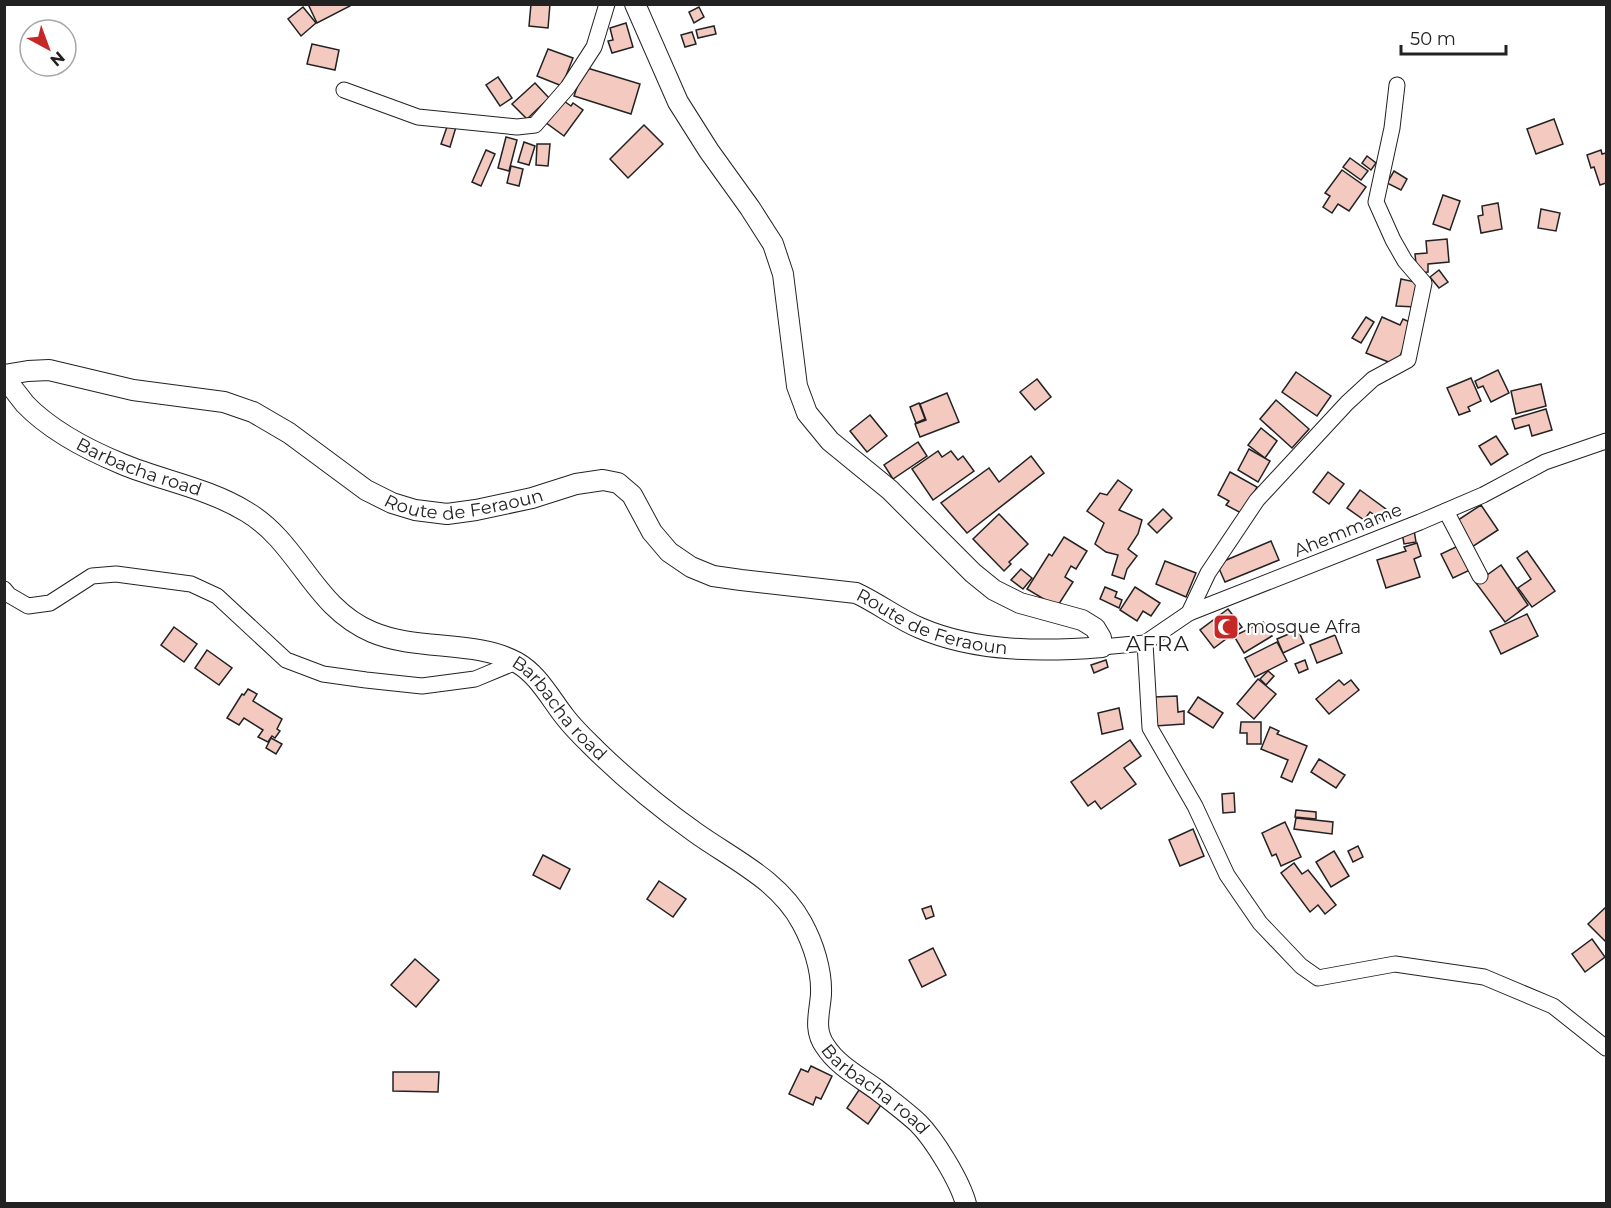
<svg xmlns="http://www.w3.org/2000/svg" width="1611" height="1208" font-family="Montserrat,sans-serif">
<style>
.building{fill:#f3c9c0;stroke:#222;stroke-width:1.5}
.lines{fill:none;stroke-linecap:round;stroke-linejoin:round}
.minor-casing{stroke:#222;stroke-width:17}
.major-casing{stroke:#222;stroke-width:22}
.minor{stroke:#fff;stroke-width:15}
.major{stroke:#fff;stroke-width:20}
.labels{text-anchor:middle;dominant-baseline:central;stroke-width:4.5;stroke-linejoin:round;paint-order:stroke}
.street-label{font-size:18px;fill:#222;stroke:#fff}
.poi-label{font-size:18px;fill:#222;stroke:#fff;text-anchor:start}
.quarter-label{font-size:21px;letter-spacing:1.5px;fill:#222;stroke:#fff}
</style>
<rect width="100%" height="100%" fill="#fff"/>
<g class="building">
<polygon points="308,4 349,4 350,6 317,23"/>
<polygon points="531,4 550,4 548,28 529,26"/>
<polygon points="303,7 316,23 301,36 288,19"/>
<polygon points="699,7 704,17 694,23 689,12"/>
<polygon points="626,23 633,47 612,53 608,41 613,40 610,28"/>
<polygon points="714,26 716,34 698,38 696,30"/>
<polygon points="692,32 696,44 685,47 681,35"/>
<polygon points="312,44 339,50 335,70 307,64"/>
<polygon points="548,49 573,58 562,86 537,76"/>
<polygon points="584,67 640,84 631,114 574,96"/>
<polygon points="498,77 512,98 500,106 486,85"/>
<polygon points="535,83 549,98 527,119 512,104"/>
<polygon points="561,99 571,106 573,103 583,110 564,136 545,122"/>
<polygon points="1554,119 1563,144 1536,154 1527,129"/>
<polygon points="448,124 456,127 450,147 441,144"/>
<polygon points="644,125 663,144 628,178 610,159"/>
<polygon points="506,137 517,140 509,171 498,168"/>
<polygon points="524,142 535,146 529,165 518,162"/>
<polygon points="537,144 550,144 548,166 536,165"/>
<polygon points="486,150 495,154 481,186 472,182"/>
<polygon points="1601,150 1602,154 1606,153 1606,183 1600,185 1594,167 1591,168 1587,155"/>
<polygon points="1367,156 1376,163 1371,170 1362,163"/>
<polygon points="1350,158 1368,171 1361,180 1343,167"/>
<polygon points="511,166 523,169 519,186 507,183"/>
<polygon points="1342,170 1366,187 1349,211 1338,204 1332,213 1323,207 1330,196 1325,193"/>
<polygon points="1394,171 1407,179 1401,190 1387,183"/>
<polygon points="1443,195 1460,201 1450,230 1433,224"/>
<polygon points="1498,203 1502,229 1481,233 1478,216 1483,215 1482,206"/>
<polygon points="1541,209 1560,213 1556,231 1538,228"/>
<polygon points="1447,239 1449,262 1428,264 1428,272 1417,273 1415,254 1427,253 1426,241"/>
<polygon points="1439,270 1448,282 1439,288 1430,277"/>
<polygon points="1401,279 1420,283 1416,307 1396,306"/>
<polygon points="1366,317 1374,322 1361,343 1352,338"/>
<polygon points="1382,317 1400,325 1403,319 1414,324 1396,365 1366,353"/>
<polygon points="1498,370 1509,393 1491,402 1483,386 1478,388 1475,381"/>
<polygon points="1296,372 1331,396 1317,416 1282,392"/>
<polygon points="1471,378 1481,401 1468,407 1470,411 1459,415 1447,388"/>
<polygon points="1037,379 1051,397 1035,410 1020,392"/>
<polygon points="1541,384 1546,406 1516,414 1511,391"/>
<polygon points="947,393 959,422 920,437 915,424 926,420 920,404"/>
<polygon points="1276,400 1309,429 1292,448 1260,419"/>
<polygon points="919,403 925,419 916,423 910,407"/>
<polygon points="1546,409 1552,430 1532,436 1529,425 1515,429 1512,419"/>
<polygon points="870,415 887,436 867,452 850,431"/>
<polygon points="1261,428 1277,441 1265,458 1248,445"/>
<polygon points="1496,436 1508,454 1491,465 1479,446"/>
<polygon points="918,442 927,456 893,479 884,465"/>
<polygon points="1249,449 1270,461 1258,482 1238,470"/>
<polygon points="938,451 942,457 951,451 958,460 963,456 974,471 933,500 912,469"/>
<polygon points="1031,456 1044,473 967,533 941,503 989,468 999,482"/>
<polygon points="1230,472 1257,487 1243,514 1226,505 1229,501 1218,495"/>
<polygon points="1328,472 1344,484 1329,504 1313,492"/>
<polygon points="1118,480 1132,490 1119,510 1142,520 1138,534 1128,549 1137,556 1127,569 1124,579 1112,575 1118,555 1106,552 1095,544 1104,523 1087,511 1100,493 1107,495"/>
<polygon points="1360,490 1390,512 1383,521 1370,512 1364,520 1347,508"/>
<polygon points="1481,505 1498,530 1472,547 1455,522"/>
<polygon points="1163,509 1172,518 1157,533 1148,524"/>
<polygon points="999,514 1028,544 1009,562 1011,564 1004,571 973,539"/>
<polygon points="1414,530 1416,542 1404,544 1402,532"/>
<polygon points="1064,537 1087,551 1076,569 1071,566 1065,577 1073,582 1057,607 1027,589 1049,554 1052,556"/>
<polygon points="1271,541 1279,560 1225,582 1217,564"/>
<polygon points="1417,543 1421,556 1414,559 1420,577 1386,588 1377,560 1406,551 1404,547"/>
<polygon points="1458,546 1470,570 1453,578 1441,554"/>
<polygon points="1527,551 1555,591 1532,607 1518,588 1531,579 1517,558"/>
<polygon points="1165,561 1196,573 1186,597 1156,584"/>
<polygon points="1501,565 1528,605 1505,622 1476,583"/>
<polygon points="1021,569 1032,578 1023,589 1011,580"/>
<polygon points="1105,587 1117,592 1115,597 1122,600 1119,608 1100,599"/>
<polygon points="1135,587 1160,603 1151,616 1143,611 1137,621 1120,610"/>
<polygon points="1228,609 1242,627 1214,648 1200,630"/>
<polygon points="1527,614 1538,636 1501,654 1490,631"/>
<polygon points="1263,622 1272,636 1244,653 1234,636"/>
<polygon points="174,627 197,644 184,662 161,645"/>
<polygon points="1298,630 1304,643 1283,653 1277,639"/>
<polygon points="1335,635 1342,653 1317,663 1310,645"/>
<polygon points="1277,642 1287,661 1255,677 1245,658"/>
<polygon points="207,650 232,668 219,685 195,668"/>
<polygon points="1106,660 1108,667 1094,673 1091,665"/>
<polygon points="1305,660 1308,669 1299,673 1295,664"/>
<polygon points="1268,671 1274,676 1266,685 1260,679"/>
<polygon points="1258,679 1276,694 1254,719 1237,704"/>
<polygon points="1339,680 1344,685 1351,680 1359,690 1329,714 1316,699"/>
<polygon points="248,689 257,694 253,701 282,719 277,729 280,731 275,738 272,736 268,742 258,737 263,730 244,718 239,725 227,718 242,694 244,695"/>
<polygon points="1177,696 1178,712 1184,711 1184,724 1155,726 1154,697"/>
<polygon points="1198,697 1223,713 1213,728 1188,712"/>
<polygon points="1119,708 1123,729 1102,734 1098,713"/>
<polygon points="1241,722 1261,722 1261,744 1247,744 1247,733 1240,733"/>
<polygon points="1270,727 1279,731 1277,734 1307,746 1292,782 1281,777 1288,760 1261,749"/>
<polygon points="271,738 282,744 276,754 266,748"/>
<polygon points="1130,740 1141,756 1124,768 1136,784 1101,809 1095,801 1088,806 1071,782"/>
<polygon points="1319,759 1345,775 1336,788 1311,772"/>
<polygon points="1234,793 1235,812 1223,813 1222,794"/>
<polygon points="1296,810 1316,812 1316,819 1295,817"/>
<polygon points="1296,818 1333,822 1332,834 1294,829"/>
<polygon points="1285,822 1301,857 1281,866 1276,854 1272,856 1262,833"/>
<polygon points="1193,829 1204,856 1180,866 1169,840"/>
<polygon points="1358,846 1363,857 1353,862 1348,851"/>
<polygon points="1334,851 1349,876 1331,887 1316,862"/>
<polygon points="543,855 570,869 560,889 533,875"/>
<polygon points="1294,863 1302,874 1308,870 1336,905 1325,914 1318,905 1310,912 1281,873"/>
<polygon points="659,881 686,899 673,917 647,899"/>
<polygon points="931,906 934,916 926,919 922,909"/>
<polygon points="1606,907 1606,942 1588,924"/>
<polygon points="1592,939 1605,957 1585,972 1572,954"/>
<polygon points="933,948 946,975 922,987 909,960"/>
<polygon points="415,959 439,980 416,1007 391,985"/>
<polygon points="811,1066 832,1076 821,1099 816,1097 813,1105 789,1094 801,1069 808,1072"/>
<polygon points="393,1072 439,1072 438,1092 393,1091"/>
<polygon points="859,1090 881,1105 868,1124 847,1108"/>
</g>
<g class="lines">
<g class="minor-casing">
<g id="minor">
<polyline points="344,90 418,117 517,127 535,125 568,87 594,47 607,4"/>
<polyline points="1446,511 1480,576"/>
<polyline points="4,589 9,595 28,606 50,603 92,576 116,574 191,584 217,596 286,660 323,674 366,680 422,686 475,679 516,662"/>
<polyline points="1189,613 1208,573 1257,500 1347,403 1373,379 1408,360 1424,283 1405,261 1393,240 1376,202 1392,128 1397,85"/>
<polyline points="1145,643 1150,728 1195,806 1227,875 1260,923 1301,966 1318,978 1395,964 1484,977 1553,1006 1606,1048"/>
<polyline points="1102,647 1145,643 1189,613 1420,522 1483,495 1545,462 1606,441"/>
</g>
</g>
<g class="major-casing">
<g id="major">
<path id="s1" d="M4,375L28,371L49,370L133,390L224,402L253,412L289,433L366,490L392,503L415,510L447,514L476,510L532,498L576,484L603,480L618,483L632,495L652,532L669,552L691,567L713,576L741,580L856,593C878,603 898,619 920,628C976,652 1043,652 1102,647L1101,638L1095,628L1082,620L1020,603L994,590L973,573L890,490L830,441L807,413L797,386L783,274L773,244L750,208L709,151L678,102L635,4"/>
<path id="s2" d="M4,377C11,386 18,395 25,404C50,430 88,450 122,464C163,481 208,488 247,512C300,544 313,607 372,632C416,651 476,640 516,662C538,674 550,698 565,717C574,729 586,740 597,751C627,780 662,809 696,833C734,860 779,880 802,923C813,943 822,970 821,994C820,1012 813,1029 825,1046C837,1065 858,1076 876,1089C890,1100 905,1111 918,1123C934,1139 960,1181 966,1204"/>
</g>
</g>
<use href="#minor" class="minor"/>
<use href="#major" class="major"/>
</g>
<defs>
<g id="mosque-square" transform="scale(1.35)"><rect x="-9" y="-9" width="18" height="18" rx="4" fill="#c62828" stroke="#fff"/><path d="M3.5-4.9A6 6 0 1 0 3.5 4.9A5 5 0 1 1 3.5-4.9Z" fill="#fff"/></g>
</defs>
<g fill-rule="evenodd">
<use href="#mosque-square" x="1226" y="627"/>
</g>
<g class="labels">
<g class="street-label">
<text stroke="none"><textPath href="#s2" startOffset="166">Barbacha road</textPath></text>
<text stroke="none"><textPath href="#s1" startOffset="494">Route de Feraoun</textPath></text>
<text transform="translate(1348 530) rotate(-22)">Ahemmame</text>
<text stroke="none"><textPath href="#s1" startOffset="1016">Route de Feraoun</textPath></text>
<text stroke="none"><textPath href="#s2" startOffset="670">Barbacha road</textPath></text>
<text stroke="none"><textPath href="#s2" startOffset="1191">Barbacha road</textPath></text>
</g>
<g class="poi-label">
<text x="1246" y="627">mosque Afra</text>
</g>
<g class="quarter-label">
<text x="1158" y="643">AFRA</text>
</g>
</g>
<rect width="1611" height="1208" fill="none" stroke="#222222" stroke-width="12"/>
<g transform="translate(48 48) rotate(139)"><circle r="28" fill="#ffffff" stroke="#a7a7a7" stroke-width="1.5"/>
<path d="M0-4.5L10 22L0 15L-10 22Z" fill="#c62828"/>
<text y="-9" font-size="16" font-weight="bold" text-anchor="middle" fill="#222222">N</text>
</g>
<path d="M1401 45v9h105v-9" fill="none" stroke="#222222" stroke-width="3"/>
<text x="1410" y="45" font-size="18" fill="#222222" stroke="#ffffff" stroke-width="4.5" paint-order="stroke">50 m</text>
</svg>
